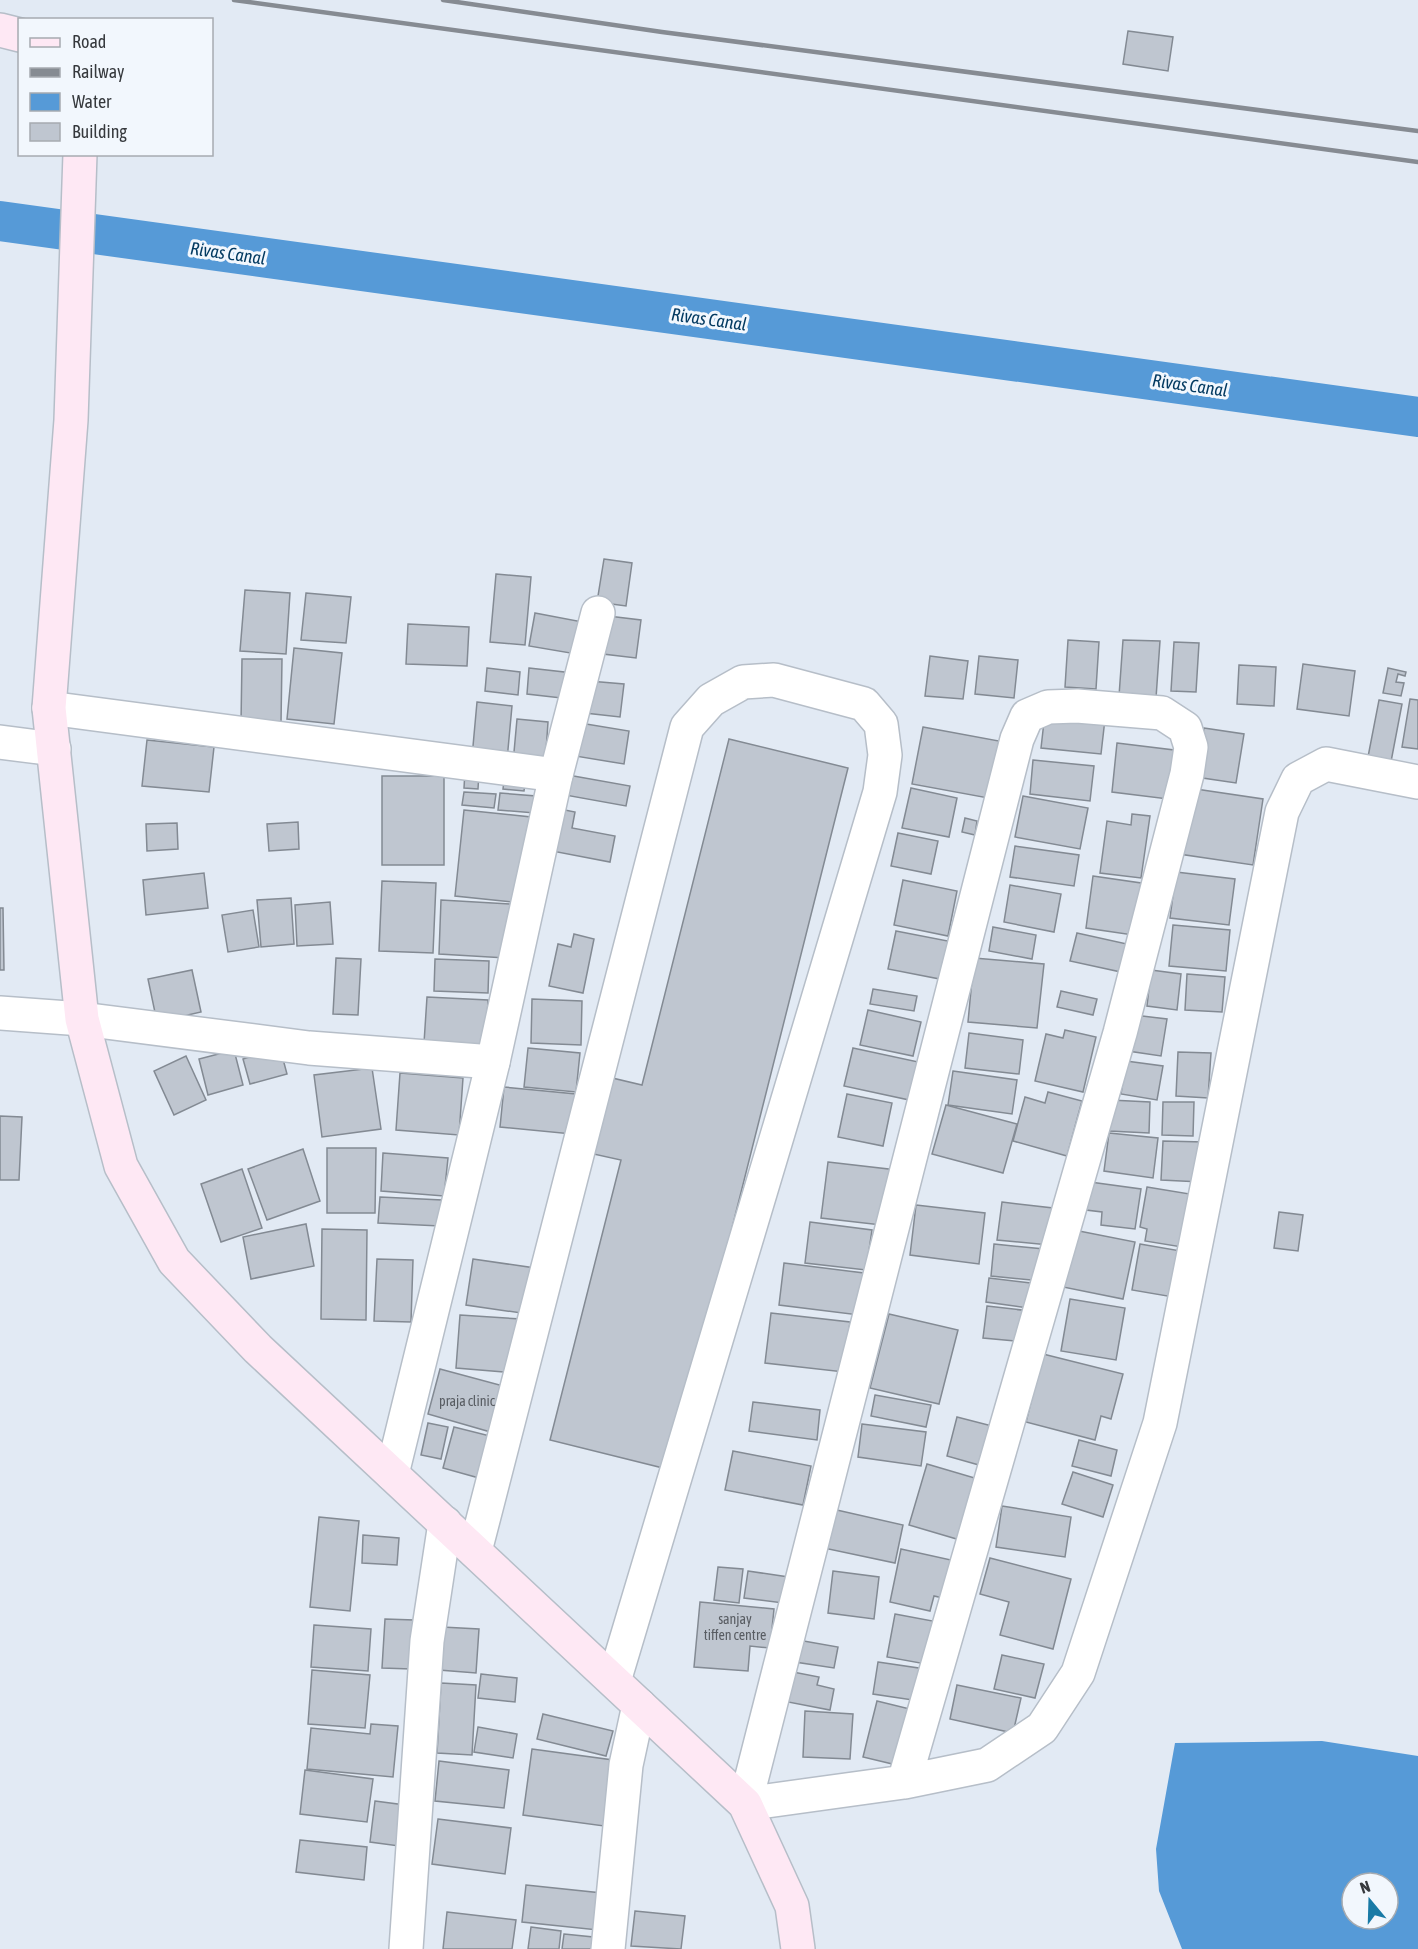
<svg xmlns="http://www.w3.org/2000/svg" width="1418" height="1949" font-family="'Asap Condensed',sans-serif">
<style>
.water{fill:#569ad7;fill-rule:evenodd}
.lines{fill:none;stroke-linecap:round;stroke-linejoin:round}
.canal{stroke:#569ad7;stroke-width:40}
.building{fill:#bfc6d0;stroke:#838a93;stroke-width:1.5}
.street-casing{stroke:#b6bec8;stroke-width:36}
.secondary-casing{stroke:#b6bec8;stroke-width:36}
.street{stroke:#fff;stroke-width:33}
.secondary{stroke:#fee8f4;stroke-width:33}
.rail{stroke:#868b92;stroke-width:4.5}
.labels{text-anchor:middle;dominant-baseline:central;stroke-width:6;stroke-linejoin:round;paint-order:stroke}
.number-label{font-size:14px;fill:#585c62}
.water-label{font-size:18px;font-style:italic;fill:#033a61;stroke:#f2f7fd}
</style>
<rect width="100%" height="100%" fill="#e2eaf4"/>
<path class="water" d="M1322,1741L1418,1756V1949H1182L1159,1891L1156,1849L1175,1743ZM1352,1883H1388V1919H1352Z"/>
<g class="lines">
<polyline class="canal" points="0,221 1418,417"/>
</g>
<g class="building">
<polygon points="1128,31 1173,37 1168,71 1123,64"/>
<polygon points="604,559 632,563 626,606 597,602"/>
<polygon points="496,574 531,577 525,645 490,642"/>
<polygon points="245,590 290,593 286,654 240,651"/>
<polygon points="306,593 351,597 346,643 301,640"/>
<polygon points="535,613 588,623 582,655 529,646"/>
<polygon points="608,616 641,620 636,658 603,654"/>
<polygon points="408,624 469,627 467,666 406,664"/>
<polygon points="1068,640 1099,642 1096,689 1065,687"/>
<polygon points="1123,640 1160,641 1156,698 1119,696"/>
<polygon points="1174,642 1199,643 1196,692 1171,691"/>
<polygon points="294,648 342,653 334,724 287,719"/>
<polygon points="930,656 968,661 963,699 925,696"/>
<polygon points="979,656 1018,660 1014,698 975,694"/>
<polygon points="242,659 282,659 281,723 241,723"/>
<polygon points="1303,664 1355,671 1349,716 1297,709"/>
<polygon points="1239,665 1276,667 1274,706 1237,704"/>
<polygon points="487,668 520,672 518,695 485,691"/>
<polygon points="529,668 573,673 570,699 527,694"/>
<polygon points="1388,668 1406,672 1405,676 1398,674 1396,682 1404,683 1401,696 1383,693"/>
<polygon points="589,681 624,684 620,717 585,713"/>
<polygon points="1410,699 1418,700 1418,749 1402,747"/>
<polygon points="1379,700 1402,704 1390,767 1367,762"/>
<polygon points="477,702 512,706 507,760 472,757"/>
<polygon points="1045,713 1105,719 1101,754 1041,748"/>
<polygon points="517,719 548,722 545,766 513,763"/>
<polygon points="580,723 629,731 624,764 575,756"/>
<polygon points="923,727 999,741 988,798 912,784"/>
<polygon points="1204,728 1244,734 1236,783 1196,777"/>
<polygon points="729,739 848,768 671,1470 550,1440 621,1160 589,1153 608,1077 642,1085"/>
<polygon points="147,740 214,747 209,792 142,786"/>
<polygon points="1117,743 1174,750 1168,799 1112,792"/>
<polygon points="1033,760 1094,766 1090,801 1030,794"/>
<polygon points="465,771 479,772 478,789 464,788"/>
<polygon points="505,773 526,776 524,791 503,789"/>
<polygon points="568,775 630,786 626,806 565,795"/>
<rect x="382" y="776" width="62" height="89"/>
<polygon points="911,788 957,798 949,837 902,828"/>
<polygon points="1189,788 1263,799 1253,865 1179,854"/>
<polygon points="464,792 496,794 494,808 462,805"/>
<polygon points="500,793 536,796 535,813 498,810"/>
<polygon points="1023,796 1088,808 1080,849 1015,837"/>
<polygon points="560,809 575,812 572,828 615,836 610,862 552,851"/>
<polygon points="464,810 531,817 522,903 455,896"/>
<polygon points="1132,814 1150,816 1141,878 1100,873 1107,821 1131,825"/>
<polygon points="965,818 977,821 975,835 962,832"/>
<polygon points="298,822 299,849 269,851 267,824"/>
<polygon points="177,823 178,849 147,851 146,824"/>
<polygon points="898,833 938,841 931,874 891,866"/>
<polygon points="1015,846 1079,855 1074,886 1010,877"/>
<polygon points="1176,872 1235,879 1229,925 1170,918"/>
<polygon points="204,873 208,908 146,915 143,880"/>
<polygon points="1093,876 1141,883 1133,935 1086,928"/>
<polygon points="903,880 957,891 948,936 894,925"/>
<polygon points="382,881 436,883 433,953 379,951"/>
<polygon points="1010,885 1061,894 1054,932 1004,922"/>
<polygon points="291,898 294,944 261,947 257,900"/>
<polygon points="441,900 510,904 506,958 439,954"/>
<polygon points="330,902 333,944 297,946 295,905"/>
<polygon points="0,908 3,908 4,970 0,970"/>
<polygon points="253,910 259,947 228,952 222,915"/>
<polygon points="1173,925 1230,930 1226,971 1169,966"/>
<polygon points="993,927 1036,935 1032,959 989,951"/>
<polygon points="896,931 953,942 945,980 888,969"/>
<polygon points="1077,933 1127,944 1121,972 1070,961"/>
<polygon points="574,934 594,939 583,993 549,986 558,944 571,947"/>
<polygon points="336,958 361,959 358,1015 333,1014"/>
<polygon points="974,958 1044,964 1037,1028 968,1022"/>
<polygon points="435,959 489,961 488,993 434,991"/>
<polygon points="192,970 201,1012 157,1022 148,979"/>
<polygon points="1151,970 1181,974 1177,1010 1147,1006"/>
<polygon points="1187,974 1225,977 1222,1012 1185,1010"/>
<polygon points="873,989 917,996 914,1011 870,1004"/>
<polygon points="1061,991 1097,999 1093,1015 1057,1007"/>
<polygon points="427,997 488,1000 486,1046 424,1043"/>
<polygon points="532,999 582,1001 581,1045 531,1043"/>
<polygon points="868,1010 921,1022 913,1056 860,1045"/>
<polygon points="1134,1015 1167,1019 1161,1056 1128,1051"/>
<polygon points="1065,1030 1096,1037 1083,1092 1035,1081 1046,1034 1063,1038"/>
<polygon points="969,1033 1023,1040 1019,1074 965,1068"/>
<polygon points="280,1048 287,1074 250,1084 243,1059"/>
<polygon points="528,1048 580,1053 576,1092 524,1087"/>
<polygon points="853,1048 923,1063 914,1101 844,1086"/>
<polygon points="234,1050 243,1085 208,1095 199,1059"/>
<polygon points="1178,1052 1211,1053 1208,1098 1176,1096"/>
<polygon points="186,1056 206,1100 174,1115 154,1071"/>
<polygon points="1126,1061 1163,1066 1157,1100 1121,1094"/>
<polygon points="372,1068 381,1129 322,1137 314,1075"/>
<polygon points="953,1071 1017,1080 1012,1114 948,1105"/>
<polygon points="400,1073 463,1078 459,1135 396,1130"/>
<polygon points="504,1087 576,1094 572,1134 500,1127"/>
<polygon points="1048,1092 1082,1101 1067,1156 1013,1141 1025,1097 1045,1103"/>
<polygon points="847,1094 892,1103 883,1146 838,1137"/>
<polygon points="1110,1100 1150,1102 1149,1133 1109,1131"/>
<polygon points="1163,1102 1194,1102 1193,1136 1162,1135"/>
<polygon points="946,1105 1017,1124 1003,1173 932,1154"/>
<polygon points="0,1116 22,1117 19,1180 0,1180"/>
<polygon points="1109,1133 1158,1138 1153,1178 1104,1171"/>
<polygon points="1163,1141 1204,1142 1201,1182 1161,1180"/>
<polygon points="327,1148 376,1148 375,1213 327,1213"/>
<polygon points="303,1149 320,1201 267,1220 248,1169"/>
<polygon points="383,1153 448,1158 444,1196 381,1191"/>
<polygon points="828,1162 897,1170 890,1226 821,1218"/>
<polygon points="242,1169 262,1228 221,1242 201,1184"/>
<polygon points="1090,1182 1141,1189 1135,1229 1101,1225 1102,1212 1086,1210"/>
<polygon points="1147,1187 1202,1196 1194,1249 1145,1241 1147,1229 1140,1227"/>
<polygon points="380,1197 442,1200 440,1226 378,1223"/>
<polygon points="1002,1202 1053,1208 1049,1245 997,1240"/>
<polygon points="916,1205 985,1213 979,1264 910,1255"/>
<polygon points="1279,1212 1303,1215 1298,1251 1274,1248"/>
<polygon points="810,1222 872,1230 866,1270 805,1263"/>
<polygon points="306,1224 314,1266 251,1279 243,1237"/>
<polygon points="322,1229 367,1230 366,1320 321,1319"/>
<polygon points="1074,1230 1135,1242 1123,1299 1063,1287"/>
<polygon points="994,1244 1044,1249 1041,1281 991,1276"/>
<polygon points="1140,1244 1181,1251 1173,1297 1132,1290"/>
<polygon points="377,1259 413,1260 411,1322 374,1321"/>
<polygon points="473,1259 535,1268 528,1314 466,1305"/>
<polygon points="784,1263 864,1273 859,1315 779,1305"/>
<polygon points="989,1278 1039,1284 1035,1309 986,1302"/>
<polygon points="1070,1299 1125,1308 1116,1360 1061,1351"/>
<polygon points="987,1306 1030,1311 1026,1342 983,1338"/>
<polygon points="771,1313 850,1322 844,1372 765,1363"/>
<polygon points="889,1314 958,1330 939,1404 870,1388"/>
<polygon points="460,1315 521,1319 517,1373 456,1368"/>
<polygon points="1043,1354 1123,1374 1111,1419 1101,1416 1095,1440 1026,1422"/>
<polygon points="440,1369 507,1387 494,1433 428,1414"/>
<polygon points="875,1395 931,1405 926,1427 871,1416"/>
<polygon points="753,1402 820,1410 817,1440 749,1431"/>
<polygon points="957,1417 996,1427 986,1467 947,1456"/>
<polygon points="428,1423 448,1427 441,1459 421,1455"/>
<polygon points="862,1424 926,1432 921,1466 858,1457"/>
<polygon points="454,1427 490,1436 479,1478 443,1468"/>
<polygon points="1079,1440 1117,1450 1111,1476 1072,1466"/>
<polygon points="733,1451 811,1466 803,1505 725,1490"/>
<polygon points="927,1464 978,1479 960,1540 909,1525"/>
<polygon points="1073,1472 1113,1485 1103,1517 1062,1504"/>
<polygon points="1002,1506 1071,1517 1065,1557 996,1547"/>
<polygon points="828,1508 903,1525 895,1563 819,1547"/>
<polygon points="319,1517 359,1521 350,1611 310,1607"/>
<polygon points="363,1535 399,1538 397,1565 362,1563"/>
<polygon points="901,1549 951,1560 943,1598 934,1596 930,1611 890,1602"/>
<polygon points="990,1558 1071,1579 1053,1649 1000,1635 1009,1602 980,1594"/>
<polygon points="718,1567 743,1569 739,1603 714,1600"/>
<polygon points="748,1571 795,1578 791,1604 744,1598"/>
<polygon points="833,1571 879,1577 874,1619 828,1613"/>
<polygon points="700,1602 774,1609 770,1648 750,1646 748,1671 694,1667"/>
<polygon points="895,1614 938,1622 931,1665 887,1657"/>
<polygon points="385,1619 414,1620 411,1669 382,1668"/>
<polygon points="314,1625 371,1629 368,1671 311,1667"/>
<polygon points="442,1627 479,1629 476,1673 439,1670"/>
<polygon points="798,1640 838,1647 834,1668 795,1662"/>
<polygon points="1002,1655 1044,1664 1035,1698 994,1689"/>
<polygon points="878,1662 932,1670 926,1702 873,1694"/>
<polygon points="312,1670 370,1675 365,1728 308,1724"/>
<polygon points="793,1672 819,1677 817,1685 834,1689 830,1710 788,1702"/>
<polygon points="481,1674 517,1678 515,1702 478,1698"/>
<polygon points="441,1683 476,1685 472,1755 437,1753"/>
<polygon points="957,1685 1021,1698 1013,1733 950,1719"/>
<polygon points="877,1701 918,1711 905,1767 863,1757"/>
<polygon points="805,1711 853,1714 850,1759 803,1757"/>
<polygon points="543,1714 613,1731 606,1756 537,1739"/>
<polygon points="371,1724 398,1726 393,1777 307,1769 311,1728 370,1734"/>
<polygon points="478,1727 517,1734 513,1758 474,1752"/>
<polygon points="532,1749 613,1760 604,1826 523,1815"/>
<polygon points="439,1761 509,1770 504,1808 435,1801"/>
<polygon points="305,1770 373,1779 367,1822 300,1814"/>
<polygon points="375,1801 405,1805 399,1846 370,1842"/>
<polygon points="438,1819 511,1828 505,1874 432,1864"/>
<polygon points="300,1840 367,1847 364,1880 296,1872"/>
<polygon points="526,1885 602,1893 598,1930 522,1922"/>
<polygon points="635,1911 685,1916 681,1949 631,1946"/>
<polygon points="447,1912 516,1920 512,1949 443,1949"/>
<polygon points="531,1927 561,1931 559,1949 528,1949"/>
<polygon points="564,1934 603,1938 601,1949 562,1949"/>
</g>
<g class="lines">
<g class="street-casing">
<g id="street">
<polyline points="49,708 556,775"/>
<polyline points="0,742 54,749"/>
<polyline points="0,1013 82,1019 309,1048 493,1062"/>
<polyline points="392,1474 493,1062 556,775 598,613"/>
<polyline points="475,1551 687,727 711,700 743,682 774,680 864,704 881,724 885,755 880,792 614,1681"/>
<polyline points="904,1782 1120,1033 1187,774 1191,747 1185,728 1162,713 1077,706 1048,707 1027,716 1017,739 745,1804 904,1782 987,1765 1042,1728 1078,1673 1160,1423 1282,812 1298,779 1326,764 1418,782"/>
<polyline points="406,1949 427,1641 445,1523"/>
<polyline points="608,1949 626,1765 639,1705"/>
</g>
</g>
<g class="secondary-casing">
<g id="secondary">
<polyline points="0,30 20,35"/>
<polyline points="80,154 71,420 49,708 82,1019 121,1166 174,1261 258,1349 745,1804 792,1906 798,1949"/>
</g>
</g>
<use href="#street" class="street"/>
<use href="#secondary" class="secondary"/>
<g class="rail">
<polyline points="234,0 1418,162"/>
<polyline points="443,0 662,32 1418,131"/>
</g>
</g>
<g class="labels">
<g class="number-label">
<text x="467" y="1401">praja clinic</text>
<text x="735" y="1619">sanjay<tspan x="735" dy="16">tiffen centre</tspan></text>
</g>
<g class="water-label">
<text transform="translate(228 253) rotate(8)">Rivas Canal</text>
<text transform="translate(709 319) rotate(8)">Rivas Canal</text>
<text transform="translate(1190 385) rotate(8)">Rivas Canal</text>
</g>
</g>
<rect x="18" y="18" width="195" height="138" fill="#f2f7fd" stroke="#a7abb0" stroke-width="1.5"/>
<rect x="30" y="38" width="30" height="9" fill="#fee8f4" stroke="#a7abb0" stroke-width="1.5"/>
<text x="72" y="48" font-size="18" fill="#36393d">Road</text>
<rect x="30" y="68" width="30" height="9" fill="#868b92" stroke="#a7abb0" stroke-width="1.5"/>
<text x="72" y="78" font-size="18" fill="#36393d">Railway</text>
<rect x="30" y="93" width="30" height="18" fill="#569ad7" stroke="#a7abb0" stroke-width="1.5"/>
<text x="72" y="108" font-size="18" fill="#36393d">Water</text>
<rect x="30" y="123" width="30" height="18" fill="#bfc6d0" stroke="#a7abb0" stroke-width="1.5"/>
<text x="72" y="138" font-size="18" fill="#36393d">Building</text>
<g transform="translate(1370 1901) rotate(341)"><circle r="28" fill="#f2f7fd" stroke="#a7abb0" stroke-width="1.5"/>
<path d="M0-4.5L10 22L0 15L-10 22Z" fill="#197aa6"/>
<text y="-9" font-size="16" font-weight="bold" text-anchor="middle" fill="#36393d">N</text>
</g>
</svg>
